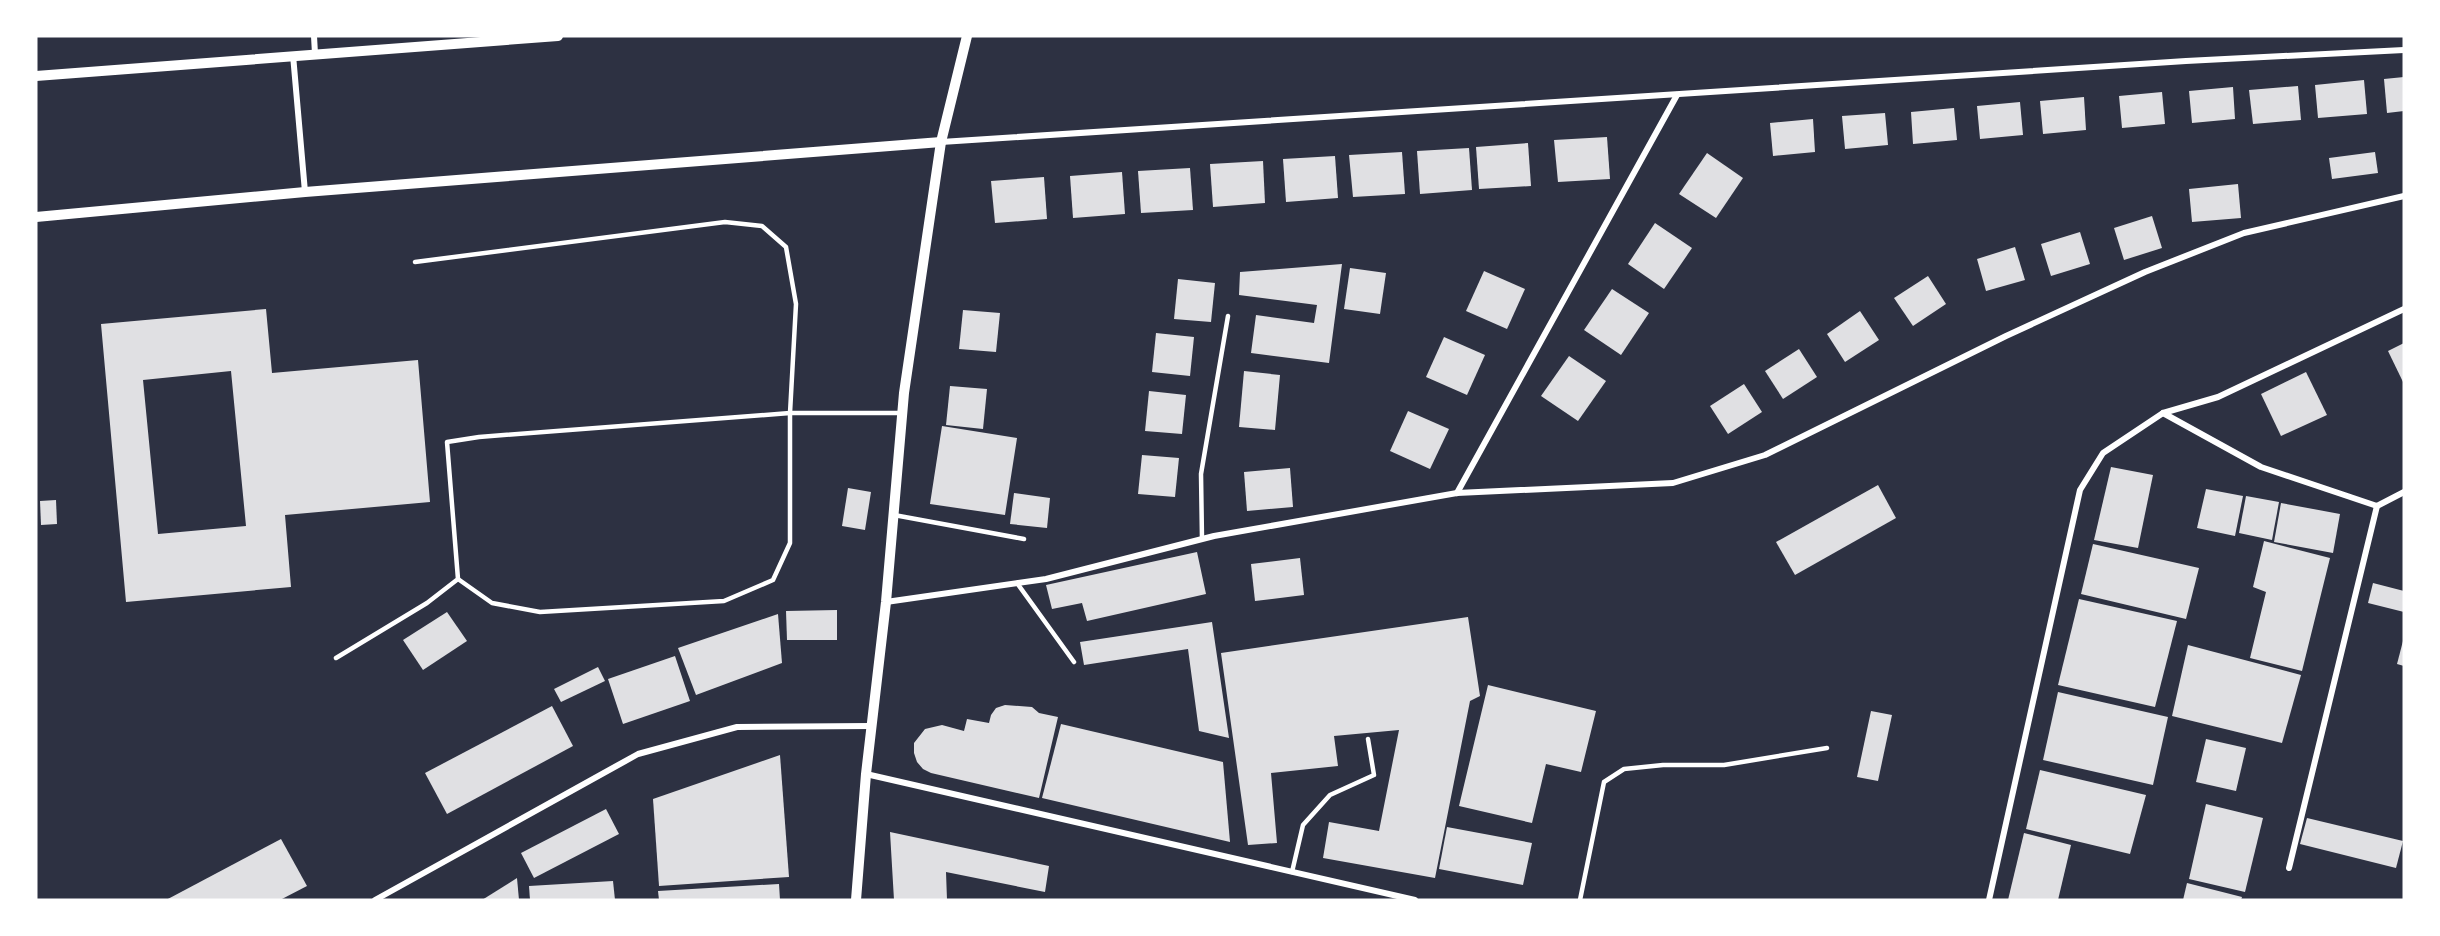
<svg xmlns="http://www.w3.org/2000/svg" width="2440" height="936" font-family="'Golos Text',sans-serif">
<style>
.building{fill:#e0e0e3;fill-rule:evenodd}
.lines{fill:none;stroke-linecap:round;stroke-linejoin:round}
.service{stroke:#fff;stroke-width:4.5}
.minor{stroke:#fff;stroke-width:6}
.tertiary{stroke:#fff;stroke-width:10}
</style>
<rect width="100%" height="100%" fill="#2d3142"/>
<g class="building">
<polygon points="2404,77 2404,111 2387,113 2384,79"/>
<polygon points="2364,80 2367,114 2318,118 2315,85"/>
<polygon points="2298,86 2301,120 2253,124 2249,90"/>
<polygon points="2233,87 2235,119 2192,123 2189,91"/>
<polygon points="2162,92 2165,124 2122,128 2119,96"/>
<polygon points="2084,97 2086,130 2043,134 2040,101"/>
<polygon points="2020,102 2023,135 1980,139 1977,106"/>
<polygon points="1954,108 1957,140 1913,144 1911,112"/>
<polygon points="1885,113 1888,145 1845,149 1842,116"/>
<polygon points="1813,119 1815,152 1773,156 1770,123"/>
<polygon points="1607,137 1610,179 1558,182 1554,140"/>
<polygon points="1528,143 1531,186 1479,189 1476,147"/>
<polygon points="1469,148 1472,190 1420,194 1417,151"/>
<polygon points="1402,152 1405,194 1353,197 1349,155"/>
<polygon points="2375,152 2378,173 2332,179 2329,158"/>
<polygon points="1707,153 1743,178 1716,218 1679,194"/>
<polygon points="1335,156 1338,198 1286,202 1283,159"/>
<polygon points="1263,161 1265,203 1213,207 1210,164"/>
<polygon points="1190,168 1193,210 1141,213 1138,171"/>
<polygon points="1122,172 1125,214 1073,218 1070,176"/>
<polygon points="1044,177 1047,219 995,223 991,181"/>
<polygon points="2238,184 2241,218 2192,222 2189,189"/>
<polygon points="2152,216 2162,248 2124,260 2114,228"/>
<polygon points="1655,223 1692,248 1664,289 1628,264"/>
<polygon points="2080,232 2090,264 2051,276 2041,244"/>
<polygon points="2015,247 2025,280 1986,291 1977,259"/>
<polygon points="1342,264 1329,363 1251,353 1256,315 1314,323 1317,305 1239,295 1240,272"/>
<polygon points="1350,268 1386,273 1380,314 1344,309"/>
<polygon points="1484,271 1525,289 1507,329 1466,311"/>
<polygon points="1928,276 1946,304 1913,326 1894,298"/>
<polygon points="1178,279 1215,283 1211,322 1174,319"/>
<polygon points="1612,289 1649,313 1621,355 1584,330"/>
<path d="M266,309L272,373L418,360L430,502L285,515L291,587L126,602L101,324ZM231,371L246,526L158,534L143,380Z"/>
<polygon points="963,310 1000,313 996,352 959,349"/>
<polygon points="1860,311 1879,340 1845,362 1827,334"/>
<polygon points="1156,333 1194,337 1190,376 1152,372"/>
<polygon points="1444,337 1485,355 1467,395 1426,377"/>
<polygon points="2404,343 2404,384 2388,351"/>
<polygon points="1799,349 1817,377 1783,399 1765,371"/>
<polygon points="1569,356 1606,381 1578,421 1541,396"/>
<polygon points="1244,371 1280,375 1275,430 1239,427"/>
<polygon points="2306,372 2327,415 2281,436 2261,394"/>
<polygon points="1744,384 1762,412 1728,434 1710,406"/>
<polygon points="950,386 987,389 983,429 946,425"/>
<polygon points="1149,391 1186,395 1182,434 1145,431"/>
<polygon points="1408,411 1449,429 1430,469 1390,451"/>
<polygon points="942,426 1017,438 1005,515 930,504"/>
<polygon points="1142,455 1179,458 1175,497 1138,494"/>
<polygon points="2111,467 2153,475 2138,548 2094,540"/>
<polygon points="1290,468 1293,507 1247,511 1244,472"/>
<polygon points="1878,485 1896,518 1795,575 1776,542"/>
<polygon points="848,488 871,492 865,530 842,526"/>
<polygon points="2206,489 2243,496 2235,536 2197,528"/>
<polygon points="1014,493 1050,498 1047,528 1010,524"/>
<polygon points="2246,496 2279,502 2272,540 2239,533"/>
<polygon points="56,500 57,524 41,525 40,501"/>
<polygon points="2281,503 2340,514 2333,553 2274,542"/>
<polygon points="2264,541 2330,558 2302,671 2250,658 2266,592 2253,587"/>
<polygon points="2093,544 2199,568 2186,619 2081,594"/>
<polygon points="1197,552 1206,594 1087,621 1082,603 1052,609 1046,585"/>
<polygon points="1300,558 1304,595 1255,601 1251,564"/>
<polygon points="2373,583 2404,591 2404,612 2368,603"/>
<polygon points="2079,599 2177,621 2155,707 2058,685"/>
<polygon points="837,610 837,640 787,640 786,611"/>
<polygon points="447,612 467,641 423,670 403,640"/>
<polygon points="778,614 782,663 696,695 678,648"/>
<polygon points="1468,617 1480,696 1470,701 1435,878 1323,858 1329,822 1379,831 1399,730 1334,736 1338,766 1271,773 1277,843 1248,845 1221,653"/>
<polygon points="1212,622 1229,738 1199,731 1188,649 1084,665 1080,642"/>
<polygon points="2403,641 2404,641 2404,666 2397,664"/>
<polygon points="2188,645 2301,675 2282,743 2172,716"/>
<polygon points="675,656 690,701 623,724 608,679"/>
<polygon points="598,667 605,681 561,702 554,689"/>
<polygon points="1488,685 1596,711 1581,772 1546,764 1532,823 1459,806"/>
<polygon points="2058,692 2168,717 2153,785 2043,760"/>
<polygon points="1005,705 1032,707 1039,713 1058,717 1039,798 931,773 923,769 917,762 914,753 914,743 925,729 942,725 964,731 967,719 989,723 991,715 996,708"/>
<polygon points="552,706 573,746 447,814 425,773"/>
<polygon points="1871,711 1892,715 1878,781 1857,777"/>
<polygon points="1061,724 1223,762 1230,842 1042,798"/>
<polygon points="2206,739 2246,748 2236,791 2196,782"/>
<polygon points="780,755 789,877 659,886 653,799"/>
<polygon points="2040,770 2146,795 2130,854 2026,829"/>
<polygon points="2206,804 2263,818 2245,892 2189,879"/>
<polygon points="606,809 619,834 534,878 521,853"/>
<polygon points="2307,818 2403,841 2396,868 2300,844"/>
<polygon points="1447,827 1532,843 1523,885 1439,869"/>
<polygon points="890,832 1049,866 1045,892 946,872 947,900 894,900"/>
<polygon points="2024,833 2071,845 2058,900 2008,900"/>
<polygon points="281,839 307,886 280,900 166,900"/>
<polygon points="517,878 519,900 482,900"/>
<polygon points="613,881 615,900 530,900 529,886"/>
<polygon points="2187,883 2242,897 2241,900 2183,900"/>
<polygon points="779,884 780,900 659,900 658,891"/>
</g>
<g class="lines">
<g class="service">
<polyline points="415,262 725,222 762,226 786,247 796,304 790,413 790,543 773,580 724,601 540,612 492,603 458,579"/>
<polyline points="894,515 1024,539"/>
<polyline points="1202,539 1201,474 1228,316"/>
<polyline points="1017,583 1074,662"/>
<polyline points="336,658 427,603 458,579 447,442 479,437 790,413 903,413"/>
<polyline points="1292,872 1303,825 1330,795 1374,775 1368,739"/>
<polyline points="1580,900 1604,782 1624,769 1663,765 1724,765 1827,748"/>
</g>
<g class="minor">
<polyline points="314,36 315,54"/>
<polyline points="293,55 305,192"/>
<polyline points="941,142 2186,61 2404,50"/>
<polyline points="2163,413 2261,467 2377,506 2404,492"/>
<polyline points="1457,493 1677,95"/>
<polyline points="886,602 1046,579 1214,536 1457,493 1673,483 1765,455 2006,336 2145,272 2244,233 2404,196"/>
<polyline points="866,774 1415,900"/>
<polyline points="2289,868 2377,506"/>
<polyline points="375,900 638,754 737,727 871,726"/>
<polyline points="1989,900 2080,490 2103,453 2163,413 2218,397 2404,309"/>
</g>
<g class="tertiary">
<polyline points="36,76 558,36"/>
<polyline points="36,217 305,192 941,142"/>
<polyline points="856,900 866,774 886,602 904,393 941,142 967,36"/>
</g>
</g>
<rect width="2440" height="936" fill="none" stroke="#ffffff" stroke-width="75"/>
</svg>
